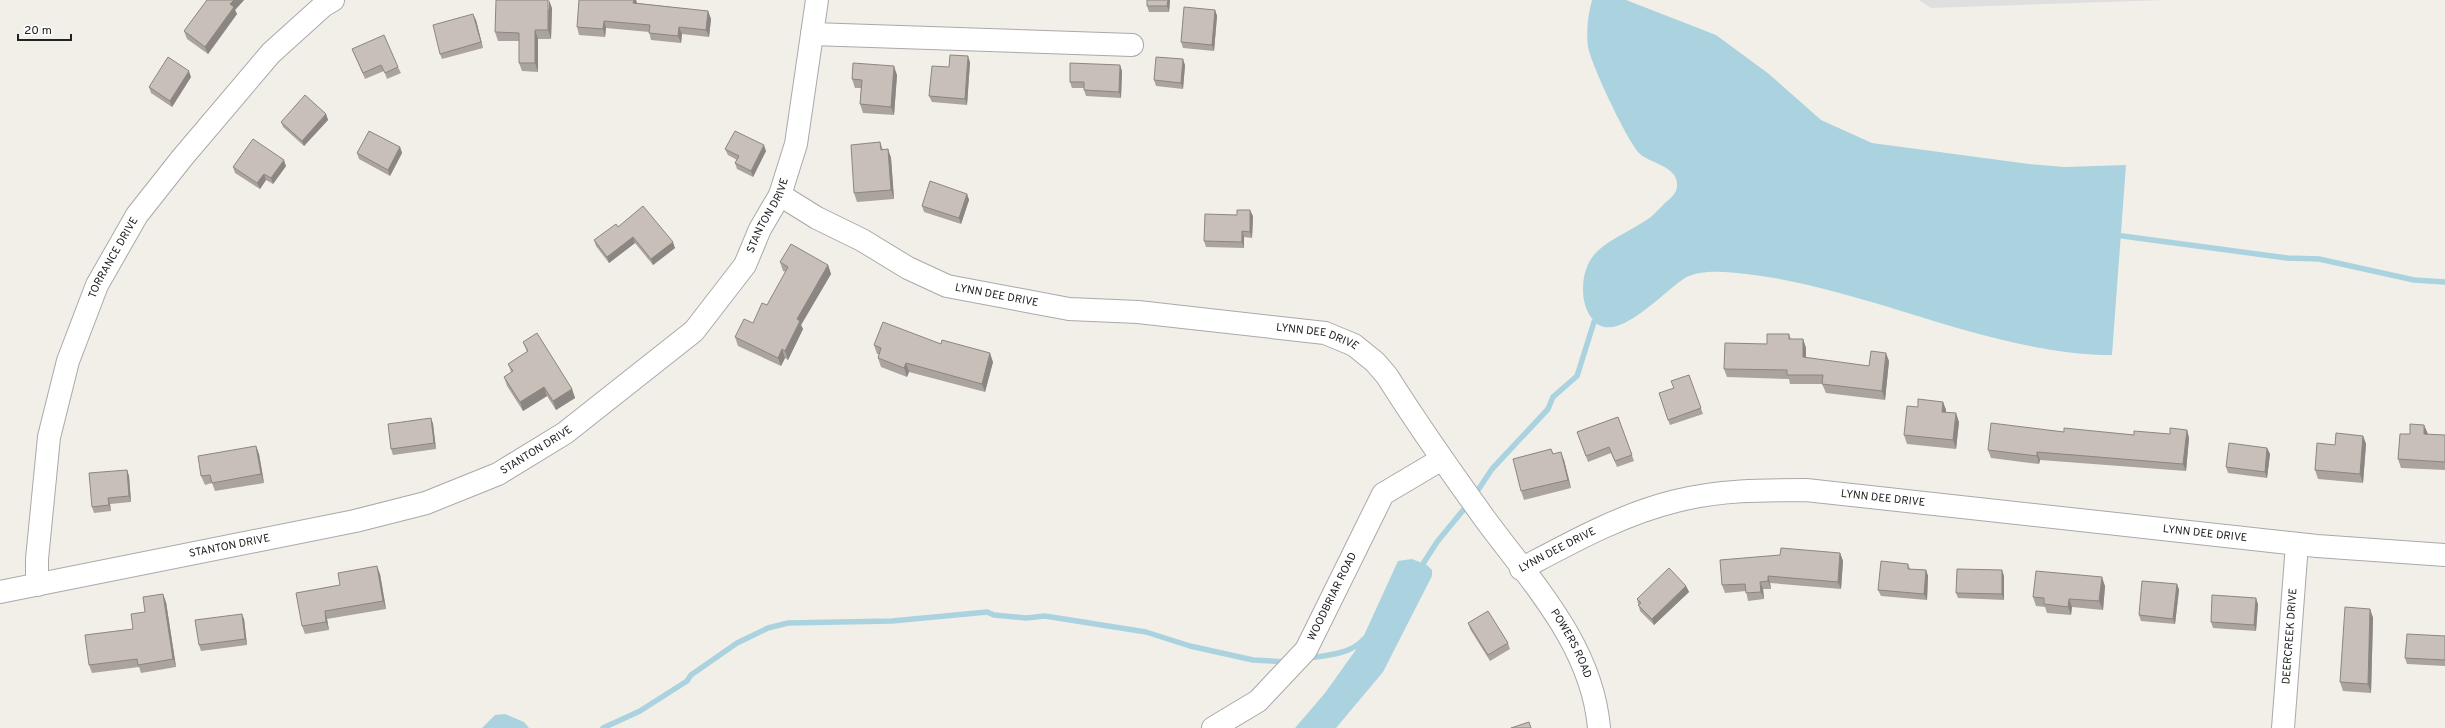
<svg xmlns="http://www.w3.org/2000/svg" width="2445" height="728" font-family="Overpass,sans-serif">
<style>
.residential{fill:#e0dfdf}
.water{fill:#aad3df}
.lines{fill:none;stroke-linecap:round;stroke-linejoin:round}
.stream{stroke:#aad3df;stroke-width:5.5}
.minor-casing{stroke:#a9a9a9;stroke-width:24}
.minor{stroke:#fff;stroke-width:22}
.wall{fill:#aba49e}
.shaded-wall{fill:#8b8681}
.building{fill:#c7bfb8;stroke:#8b8681}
.labels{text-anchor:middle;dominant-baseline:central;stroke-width:3;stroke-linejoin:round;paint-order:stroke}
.street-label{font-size:11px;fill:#222;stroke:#fff}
</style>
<rect width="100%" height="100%" fill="#f2efe9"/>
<polygon class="residential" points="1919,0 2166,0 1931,8"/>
<g class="water">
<path d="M1592,0H1626L1716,35L1769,74L1821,120L1872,143L2029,164L2064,167L2126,165L2112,355C1988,354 1869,288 1746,274C1727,272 1702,269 1685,278C1665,290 1616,346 1594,321C1586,312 1583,301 1583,290C1583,246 1615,241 1645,221C1652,217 1657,211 1663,205C1668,200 1676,195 1677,187C1679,166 1651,164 1640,154C1628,143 1591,64 1588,47C1586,31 1588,15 1592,0Z"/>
<polygon points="1412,559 1427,565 1432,570 1432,576 1383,672 1336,728 1295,728 1325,693 1360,644 1398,561"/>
<polygon points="505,714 524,722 529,728 482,728 495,715"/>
</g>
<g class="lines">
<g class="stream">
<polyline points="2115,235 2287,258 2319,259 2414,280 2445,282"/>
<polyline points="1474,496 1492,469 1548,409 1553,397 1577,376 1594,322 1599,317"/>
<polyline points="1419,570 1437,542 1469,503"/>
<path d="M1307,658C1324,656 1352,654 1364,639"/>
<polyline points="603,728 640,711 687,681 691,675 737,643 768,628 788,623 892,621 987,612 994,615 1026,618 1045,616 1146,632 1190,646 1253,660 1287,662"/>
</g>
<g class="minor-casing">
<g id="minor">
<polyline points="812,34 1132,45"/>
<path id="s1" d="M780,195L817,218L862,240L908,268L947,286L1069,309L1138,312L1325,333L1354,345L1375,362L1387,376C1418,425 1451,472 1485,519C1532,583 1592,645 1599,728"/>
<path id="s2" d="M1521,569C1570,543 1622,514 1676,501C1719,490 1762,490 1806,490L2317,546L2445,555"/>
<path id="s3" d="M37,585V559L49,437L68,361L97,285L137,215L182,158L271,53L323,6L333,0"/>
<path id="s4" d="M0,592L355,521L426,503L498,474L565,433L694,331L745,265L760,229L780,195L796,144L817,0"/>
<path id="s5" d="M1213,728L1258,701L1306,650L1383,494L1442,459"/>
<path id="s6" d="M2283,728L2297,544"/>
</g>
</g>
<use href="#minor" class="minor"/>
</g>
<g class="wall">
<polygon points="207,0 244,0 235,10 237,14 208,54 187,39 184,31"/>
<polygon points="579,0 636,0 637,3 708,11 711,19 709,37 682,34 681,43 651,40 649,32 606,28 605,37 579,35 577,27"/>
<polygon points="1170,0 1169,12 1149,12 1147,6"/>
<polygon points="552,8 551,39 538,39 538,72 522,71 519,63 519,41 498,41 495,32"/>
<polygon points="1215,10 1217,16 1214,51 1183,48 1181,42"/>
<polygon points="476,20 483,48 442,59 440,54"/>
<polygon points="352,49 398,67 401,73 387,79 384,71 365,79"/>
<polygon points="970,62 967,105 932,102 929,96 949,67"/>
<polygon points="1185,65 1183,89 1156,86 1154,80"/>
<polygon points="1122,71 1121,98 1086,96 1084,90 1084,88 1072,88 1070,82"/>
<polygon points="897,75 894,115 863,113 860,104 861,88 855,88 852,79"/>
<polygon points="191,77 172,107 151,93 149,87"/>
<polygon points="326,114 328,120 304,146 283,127 281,122"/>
<polygon points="880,142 883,150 888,149 891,158 894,199 857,202 854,193"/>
<polygon points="400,147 402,153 390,176 359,159 357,153"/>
<polygon points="725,149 766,151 753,177 737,169 735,163 737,160 728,155"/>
<polygon points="286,166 273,184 266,180 260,189 235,173 233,167"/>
<polygon points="967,194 969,200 961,224 924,212 922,206"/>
<polygon points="1253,216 1252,238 1244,237 1244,248 1206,247 1204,241"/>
<polygon points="618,227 675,248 653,265 635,243 609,263 596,246 594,240"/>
<polygon points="780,262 828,265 831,274 801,325 803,329 788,360 785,358 781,366 738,346 735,337 753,323 767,305 786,272 783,271"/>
<polygon points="1789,334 1791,339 1803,339 1806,348 1806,358 1869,366 1889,361 1885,400 1826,393 1822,384 1790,384 1789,379 1727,377 1724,369 1767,344"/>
<polygon points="523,342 572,389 575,398 556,410 547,396 523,411 507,386 504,377 511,372 508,364 527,352"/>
<polygon points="941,344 993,362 985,392 909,372 907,377 881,367 878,358 879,354 877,354 874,345"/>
<polygon points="1689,375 1703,414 1670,425 1668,420 1674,388"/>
<polygon points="1943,402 1946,410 1946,412 1959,422 1956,449 1907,444 1904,435 1918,407"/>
<polygon points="1618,417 1634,461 1617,467 1611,453 1588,462 1577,432"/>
<polygon points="431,418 433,424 436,449 393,455 391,449"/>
<polygon points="2424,425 2428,435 2445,435 2445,470 2401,468 2398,459 2410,434"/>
<polygon points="2187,430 2189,438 2186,471 2040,460 2039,464 1991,458 1988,450 2064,432 2134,435 2170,434"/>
<polygon points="2363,436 2366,444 2363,483 2318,479 2315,470 2335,445"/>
<polygon points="256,446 259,454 264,483 215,491 212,483 205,485 201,476"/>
<polygon points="2267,448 2270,454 2267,478 2228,473 2226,467"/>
<polygon points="1551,449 1553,454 1564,460 1571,488 1524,500 1521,491"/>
<polygon points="127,470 129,476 131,502 110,504 111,511 94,513 92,507"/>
<polygon points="1840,553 1843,561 1841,589 1770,583 1771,589 1763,589 1764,599 1748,601 1746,591 1725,593 1722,585"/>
<polygon points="1908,564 1910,569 1926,570 1928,576 1927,600 1881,596 1878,590"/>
<polygon points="380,574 386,609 327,619 329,630 305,634 302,626 340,585"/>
<polygon points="2004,576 2004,600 1958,598 1956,593"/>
<polygon points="2177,584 2179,590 2175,624 2141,621 2139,615"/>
<polygon points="1686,586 1689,592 1654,625 1640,611 1637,599"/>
<polygon points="2105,586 2103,610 2072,607 2071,615 2047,613 2045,607 2036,606 2033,597"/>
<polygon points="166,602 176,667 141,673 139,667 92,673 89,665 133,629 145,612"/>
<polygon points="2258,604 2256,631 2213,628 2211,622"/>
<polygon points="2370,609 2373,618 2371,693 2343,691 2340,682"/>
<polygon points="244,619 247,645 201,651 199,645"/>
<polygon points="1468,623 1508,643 1510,649 1490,661 1470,629"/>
<polygon points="2445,636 2445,666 2407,664 2405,658"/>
</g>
<g class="shaded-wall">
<polygon points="234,0 244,0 235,10 237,14 208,54 205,47 230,4"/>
<polygon points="549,0 552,8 551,39 548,30"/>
<polygon points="634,0 636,0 637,3 636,11 633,3"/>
<polygon points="1168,0 1170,0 1169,12 1167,6"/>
<polygon points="1215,10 1217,16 1214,51 1212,45"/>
<polygon points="708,11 711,19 709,37 706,30"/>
<polygon points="473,14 476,20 483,48 481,42"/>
<polygon points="604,21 606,28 605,37 603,29"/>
<polygon points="679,27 682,34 681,43 678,36"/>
<polygon points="535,30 538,39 538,72 535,63"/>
<polygon points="968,56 970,62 967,105 965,99"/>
<polygon points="1183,59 1185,65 1183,89 1181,83"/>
<polygon points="1120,65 1122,71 1121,98 1119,92"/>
<polygon points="894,66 897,75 894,115 891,107"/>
<polygon points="189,71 191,77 172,107 170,101"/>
<polygon points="326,114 328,120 304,146 302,141"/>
<polygon points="764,145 766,151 753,177 751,171"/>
<polygon points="400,147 402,153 390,176 388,170"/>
<polygon points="888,149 891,158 894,199 891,190"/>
<polygon points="284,160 286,166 273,184 271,178"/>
<polygon points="264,174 266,180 260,189 257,183"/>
<polygon points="967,194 969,200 961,224 959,218"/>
<polygon points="1250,210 1253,216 1252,238 1250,232"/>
<polygon points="1242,231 1244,237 1244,248 1242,242"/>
<polygon points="633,237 635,243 609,263 607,257"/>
<polygon points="673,242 675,248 653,265 651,259"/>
<polygon points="828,265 831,274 801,325 803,329 788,360 785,351 797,319"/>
<polygon points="1803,339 1806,348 1806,366 1803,357"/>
<polygon points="782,349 785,358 781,366 778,358"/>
<polygon points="990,353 993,362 985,392 982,384"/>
<polygon points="1886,353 1889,361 1885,400 1882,391"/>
<polygon points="906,363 909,372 907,377 904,368"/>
<polygon points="544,387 547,396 523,411 520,402"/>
<polygon points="572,389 575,398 556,410 553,401"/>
<polygon points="1943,402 1946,410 1945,420 1942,412"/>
<polygon points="1956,413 1959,422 1956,449 1953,440"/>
<polygon points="431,418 433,424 436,449 434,443"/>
<polygon points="2424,425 2428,434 2427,443 2424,434"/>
<polygon points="2187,430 2189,438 2186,471 2183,464"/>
<polygon points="2363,436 2366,444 2363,483 2360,474"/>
<polygon points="256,446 259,454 264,483 261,474"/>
<polygon points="2267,448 2270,454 2267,478 2265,472"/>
<polygon points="1561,452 1564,460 1571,488 1568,480"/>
<polygon points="2037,452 2040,460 2039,464 2037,456"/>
<polygon points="127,470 129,476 131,502 129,496"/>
<polygon points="108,498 110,504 111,511 109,505"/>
<polygon points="1840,553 1843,561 1841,589 1838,582"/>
<polygon points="377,566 380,574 386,609 383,601"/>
<polygon points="1926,570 1928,576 1927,600 1924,594"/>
<polygon points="2002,570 2004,576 2004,600 2002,594"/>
<polygon points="1768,576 1770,583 1771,589 1768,581"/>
<polygon points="2102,577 2105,586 2103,610 2099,601"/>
<polygon points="1760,582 1763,589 1764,599 1761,592"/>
<polygon points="2177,584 2179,590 2175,624 2173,619"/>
<polygon points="1686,586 1689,592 1654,625 1652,619"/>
<polygon points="163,594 166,602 176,667 173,659"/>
<polygon points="2256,598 2258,604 2256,631 2254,625"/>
<polygon points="2069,599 2072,607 2071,615 2068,607"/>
<polygon points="2370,609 2373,618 2371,693 2368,684"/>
<polygon points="325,611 327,619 329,630 326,622"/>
<polygon points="242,614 244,619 247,645 245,639"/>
</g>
<g class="building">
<polygon points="207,0 234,0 230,4 234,7 205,47 184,31"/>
<polygon points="496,0 548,0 548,30 535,30 535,63 519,63 519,33 495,32"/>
<polygon points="579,0 634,0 633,3 708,11 706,30 679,27 678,36 649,33 650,25 604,21 603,29 577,27"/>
<polygon points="1147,0 1168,0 1167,6 1147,6"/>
<polygon points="1184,7 1215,10 1212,45 1181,42"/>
<polygon points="473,14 481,42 440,54 433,25"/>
<polygon points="384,35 398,67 385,73 381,65 363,73 352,49"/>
<polygon points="950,55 968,56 965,99 929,96 932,66 949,67"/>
<polygon points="168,57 189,71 170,101 149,87"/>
<polygon points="1156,57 1183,59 1181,83 1154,80"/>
<polygon points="853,63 894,66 891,107 860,104 862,80 852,79"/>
<polygon points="1070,63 1120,65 1119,92 1084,90 1084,82 1070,82"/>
<polygon points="305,95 326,114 302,141 281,122"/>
<polygon points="369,131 400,147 388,170 357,153"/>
<polygon points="735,131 764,145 751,171 735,163 739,156 725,149"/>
<polygon points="253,139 284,160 271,178 264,174 257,183 233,167"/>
<polygon points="880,142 881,150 888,149 891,190 854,193 851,145"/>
<polygon points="930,181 967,194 959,218 922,206"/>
<polygon points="643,206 673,242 651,259 633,237 607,257 594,240 616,224 618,227"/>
<polygon points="1237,210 1250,210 1250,232 1242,231 1242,242 1204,241 1205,214 1237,215"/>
<polygon points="791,244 828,265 797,319 800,321 785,351 782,349 778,358 735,337 744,319 753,323 762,303 767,305 788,267 780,262"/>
<polygon points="883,322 941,344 942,340 990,353 982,384 906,363 904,368 878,358 881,348 874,345"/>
<polygon points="537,333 572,389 553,401 544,387 520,402 504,377 513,371 508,364 528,351 523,342"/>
<polygon points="1767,334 1789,334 1789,339 1803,339 1803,357 1869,366 1871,351 1886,353 1882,391 1822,384 1823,375 1787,375 1787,370 1724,369 1725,343 1767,344"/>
<polygon points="1689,375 1701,408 1668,420 1659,393 1674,388 1671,381"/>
<polygon points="1918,399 1943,402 1942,412 1956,413 1953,440 1904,435 1907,406 1918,407"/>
<polygon points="1618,417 1632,455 1615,461 1609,447 1586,456 1577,432"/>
<polygon points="431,418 434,443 391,449 388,424"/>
<polygon points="1991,423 2064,432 2064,428 2134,435 2134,431 2170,434 2170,428 2187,430 2183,464 2037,452 2037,456 1988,450"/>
<polygon points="2410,424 2424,425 2424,434 2445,435 2445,462 2398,459 2400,434 2410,434"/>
<polygon points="2336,433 2363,436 2360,474 2315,470 2317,443 2335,445"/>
<polygon points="2229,443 2267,448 2265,472 2226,467"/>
<polygon points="256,446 261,474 212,483 210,475 201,476 198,456"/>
<polygon points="1551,449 1553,454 1561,452 1568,480 1521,491 1513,459"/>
<polygon points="127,470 129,496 108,498 109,505 92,507 89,473"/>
<polygon points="1781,548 1840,553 1838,582 1768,576 1768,581 1760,582 1761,592 1746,593 1745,584 1722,585 1720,560 1780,555"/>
<polygon points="1881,561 1908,564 1908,569 1926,570 1924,594 1878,590"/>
<polygon points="377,566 383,601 325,611 326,622 302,626 296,593 340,585 338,573"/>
<polygon points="1669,568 1686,586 1652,619 1638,605 1641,603 1637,599"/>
<polygon points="1957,569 2002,570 2002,594 1956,593"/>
<polygon points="2036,571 2102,577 2099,601 2069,599 2068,607 2044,604 2044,598 2033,597"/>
<polygon points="2142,581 2177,584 2173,619 2139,615"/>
<polygon points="163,594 173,659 138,665 137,659 89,665 85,635 133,629 131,614 145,612 143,597"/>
<polygon points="2212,595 2256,598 2254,625 2211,622"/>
<polygon points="2345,607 2370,609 2368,684 2340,682"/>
<polygon points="1488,611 1508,643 1488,655 1468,623"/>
<polygon points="242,614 245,639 199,645 195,620"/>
<polygon points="2407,634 2445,636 2445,660 2405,658"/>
<polygon points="1529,722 1531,728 1511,728"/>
</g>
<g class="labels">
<g class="street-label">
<text stroke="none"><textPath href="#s4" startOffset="894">STANTON DRIVE</textPath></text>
<text stroke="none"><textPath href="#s3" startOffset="340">TORRANCE DRIVE</textPath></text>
<text stroke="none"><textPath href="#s1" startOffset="241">LYNN DEE DRIVE</textPath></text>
<text stroke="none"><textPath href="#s1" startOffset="565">LYNN DEE DRIVE</textPath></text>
<text stroke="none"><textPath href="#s4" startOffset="558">STANTON DRIVE</textPath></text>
<text stroke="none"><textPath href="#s2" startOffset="378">LYNN DEE DRIVE</textPath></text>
<text stroke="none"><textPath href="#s2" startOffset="702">LYNN DEE DRIVE</textPath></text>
<text stroke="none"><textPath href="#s4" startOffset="234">STANTON DRIVE</textPath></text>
<text stroke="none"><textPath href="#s2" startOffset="41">LYNN DEE DRIVE</textPath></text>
<text stroke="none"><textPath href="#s5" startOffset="182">WOODBRIAR ROAD</textPath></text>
<text stroke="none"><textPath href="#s6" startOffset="92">DEERCREEK DRIVE</textPath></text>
<text stroke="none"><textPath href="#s1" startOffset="974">POWERS ROAD</textPath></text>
</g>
</g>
<path d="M18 34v6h53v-6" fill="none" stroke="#222222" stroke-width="2"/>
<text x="24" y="34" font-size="12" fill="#222222" stroke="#ffffff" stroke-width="3" paint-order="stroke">20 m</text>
</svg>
